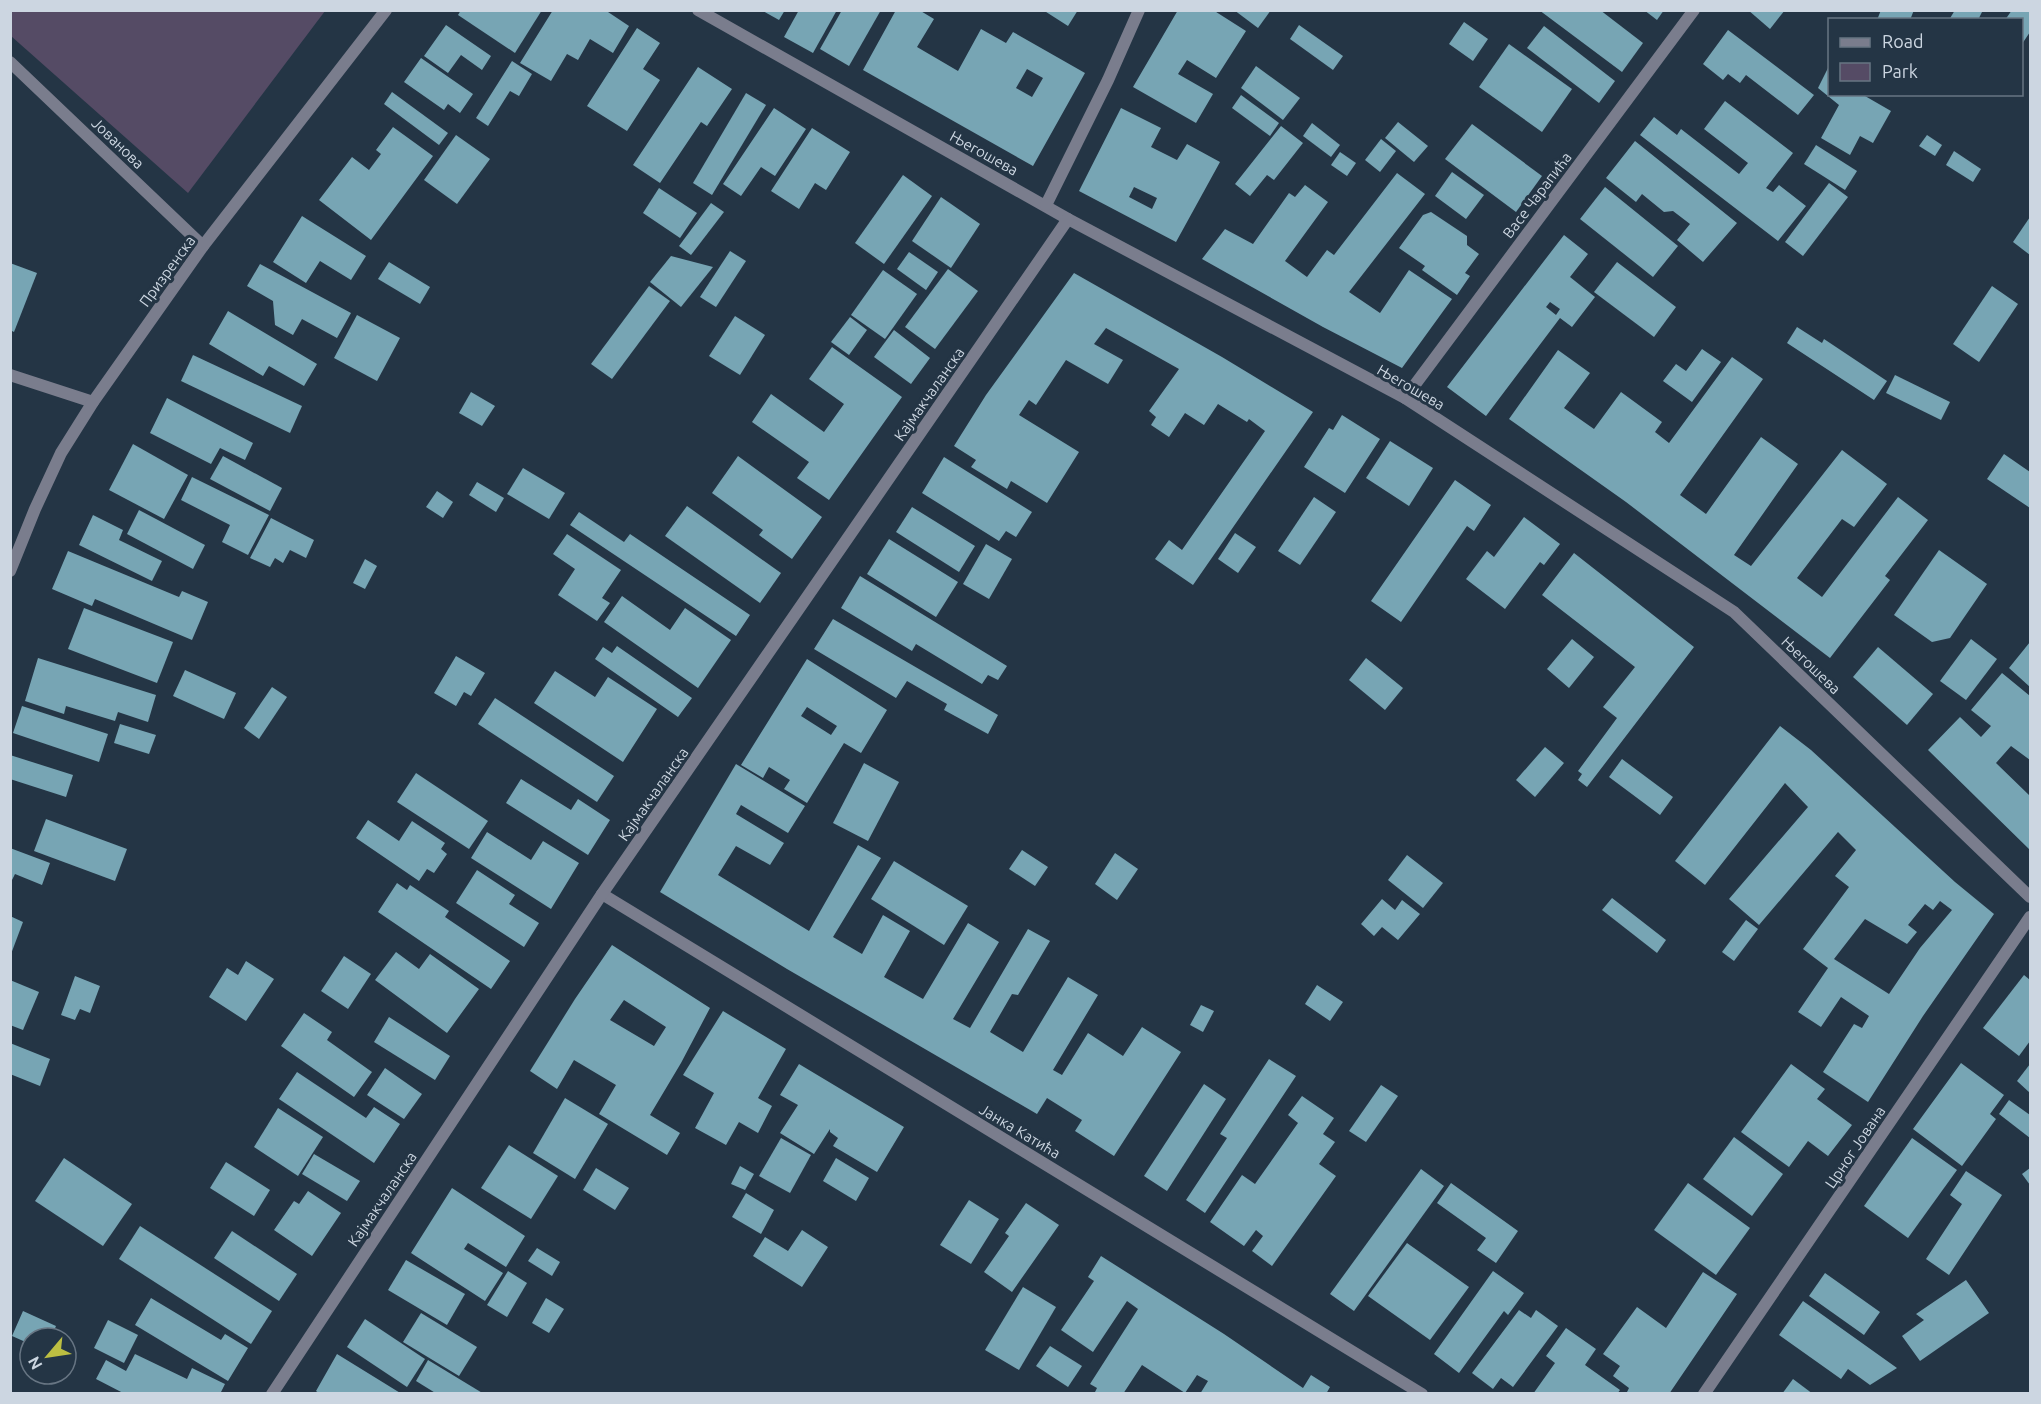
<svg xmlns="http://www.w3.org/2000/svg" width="2041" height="1404" font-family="Ubuntu,sans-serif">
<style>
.green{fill:#554b65}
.building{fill:#77a5b4;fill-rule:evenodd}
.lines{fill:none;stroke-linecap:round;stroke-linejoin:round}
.minor{stroke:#7a7d8d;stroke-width:12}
.labels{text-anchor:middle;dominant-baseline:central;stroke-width:6;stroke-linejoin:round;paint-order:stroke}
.street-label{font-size:15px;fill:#ccd6e1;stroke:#243545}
</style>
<rect width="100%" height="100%" fill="#243545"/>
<polygon class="green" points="11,10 325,10 325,11 188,193 11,36"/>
<g class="building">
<polygon points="461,10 542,10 515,53 458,15"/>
<polygon points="553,10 605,10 629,26 613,53 590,39 578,60 567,54 551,81 520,63"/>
<polygon points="761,10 785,10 779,20"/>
<polygon points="799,10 837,10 813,53 784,37"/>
<polygon points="842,10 881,10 849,66 820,49"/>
<path d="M896,10H919L934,19L917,47L958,71L981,29L1006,43L1013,32L1085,73L1033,166L863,70ZM1027,69L1043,78L1032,97L1016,88Z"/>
<polygon points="1043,10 1078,10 1068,26"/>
<polygon points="1178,10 1213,10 1246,31 1216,78 1187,60 1178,74 1213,94 1196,123 1133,87"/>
<polygon points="1234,10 1271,10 1258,28"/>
<polygon points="1539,10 1600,10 1643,43 1622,72"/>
<polygon points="1644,10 1664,10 1657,20"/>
<polygon points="1748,10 1785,10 1770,29"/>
<polygon points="1881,10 1914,10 1910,20 1877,20"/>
<polygon points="1955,10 1983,10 1978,20 1949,20"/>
<polygon points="2012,10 2030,10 2030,32 2022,44 2022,20 2005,20"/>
<polygon points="1464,22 1488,39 1473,61 1449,44"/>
<polygon points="446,25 491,56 482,70 461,55 448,73 424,56"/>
<polygon points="1299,25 1343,56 1333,70 1290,39"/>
<polygon points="1544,26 1615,81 1599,103 1527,48"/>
<polygon points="637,28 660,43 643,69 660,80 627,131 587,106"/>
<polygon points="1728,30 1814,95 1798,115 1746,75 1740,83 1728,74 1723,80 1703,64"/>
<polygon points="1509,44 1572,89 1542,132 1479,87"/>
<polygon points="421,58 473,94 460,113 448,104 444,110 404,82"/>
<polygon points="512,61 532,74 519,96 510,91 488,126 476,118"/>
<polygon points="1830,64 1830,94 1865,94 1865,96 1891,111 1873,143 1860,136 1850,155 1821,138 1839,105 1818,88"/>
<polygon points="1256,66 1300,98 1283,120 1241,88"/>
<polygon points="698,67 732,89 707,126 701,122 660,183 633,165"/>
<polygon points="392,92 448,133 439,145 384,104"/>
<polygon points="746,93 766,105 712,195 693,183"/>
<polygon points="1241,95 1279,123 1270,136 1232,108"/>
<polygon points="1725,101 1793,153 1766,188 1773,192 1779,185 1806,206 1778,241 1640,135 1654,117 1677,135 1681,129 1739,174 1748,163 1704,129"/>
<polygon points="774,108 806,129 775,176 761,167 741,196 723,184"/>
<path d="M1121,108L1161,128L1151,147L1177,160L1187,144L1220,162L1176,242L1079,191ZM1134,187L1157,198L1152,209L1129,197Z"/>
<polygon points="1398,122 1428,146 1414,162 1385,138"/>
<polygon points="1312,123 1340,145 1331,157 1303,136"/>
<polygon points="1472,124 1542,176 1516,212 1445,159"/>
<polygon points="1281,126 1303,143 1274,180 1267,175 1250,196 1235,184"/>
<polygon points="393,127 433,156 371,240 319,200 352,157 369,170 381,154 376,150"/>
<polygon points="812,128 850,152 826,190 815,183 799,209 771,191"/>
<polygon points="456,135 490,159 457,204 424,180"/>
<polygon points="1927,135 1942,145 1935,156 1919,146"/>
<polygon points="1381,139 1396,151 1380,172 1365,160"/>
<polygon points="1635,141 1737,223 1703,262 1677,240 1690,224 1673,211 1664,212 1642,194 1636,202 1606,178"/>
<polygon points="1816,145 1857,171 1845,190 1804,164"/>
<polygon points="1954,151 1981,169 1973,182 1946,165"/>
<polygon points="1340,152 1356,163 1347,176 1331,165"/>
<polygon points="1452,172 1484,195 1466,219 1435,196"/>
<polygon points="1397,173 1425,194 1349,292 1380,313 1409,270 1452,299 1402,368 1323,327 1202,259 1225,229 1253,244 1289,193 1295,197 1305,185 1328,202 1285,261 1307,277 1327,250 1334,255"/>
<polygon points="903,175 932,196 884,264 855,243"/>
<polygon points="1829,183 1848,197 1803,256 1785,242"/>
<polygon points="1605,187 1678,246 1653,277 1580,219"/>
<polygon points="659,188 697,213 680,238 643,213"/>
<polygon points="941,197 980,224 951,268 912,241"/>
<polygon points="711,203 724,212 691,255 679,246"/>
<polygon points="1431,212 1467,236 1467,245 1479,254 1465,273 1470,276 1457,295 1422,270 1425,266 1399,248 1423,215"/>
<polygon points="302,216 366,256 351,280 320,261 306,283 273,262"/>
<polygon points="2030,217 2030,255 2013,242"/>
<path d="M1564,235L1588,254L1570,277L1595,297L1572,327L1560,318L1486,416L1447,387ZM1550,302L1560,309L1556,315L1546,307Z"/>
<polygon points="730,251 746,261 716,307 700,297"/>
<polygon points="909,252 938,272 926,290 897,269"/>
<polygon points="671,256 713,267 681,307 650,282"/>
<polygon points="389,262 430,287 420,304 378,279"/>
<polygon points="1617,262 1676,307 1654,337 1594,292"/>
<polygon points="10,263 37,273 14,332 10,330"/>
<polygon points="260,264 351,313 337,338 302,319 293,335 275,325 273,301 247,286"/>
<polygon points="948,269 978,291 935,349 905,327"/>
<polygon points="883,270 917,294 885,339 851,315"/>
<polygon points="1074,273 1222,357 1313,412 1193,585 1155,559 1169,540 1182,550 1265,431 1249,419 1247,422 1218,404 1204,425 1185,413 1169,437 1151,425 1156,417 1149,411 1179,369 1106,328 1094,344 1123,360 1108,384 1066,360 1036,405 1029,400 1019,415 1079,452 1047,503 1011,481 1007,489 971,467 976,460 954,446 986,395"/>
<polygon points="649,286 670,301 612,379 591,364"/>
<polygon points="1992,286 2018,304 1979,362 1953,344"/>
<polygon points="228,311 317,364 304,386 269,366 263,376 209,344"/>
<polygon points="357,315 400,338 377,381 334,358"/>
<polygon points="735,316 765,335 740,375 709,356"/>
<polygon points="850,317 867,330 849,355 831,342"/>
<polygon points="1797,327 1822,343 1824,339 1887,381 1874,400 1787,343"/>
<polygon points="894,330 930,358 911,384 874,357"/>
<polygon points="832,347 902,397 829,500 797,478 809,462 752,422 771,394 824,432 844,404 809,379"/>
<polygon points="1702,349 1721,362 1692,402 1663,381 1676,364 1686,371"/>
<polygon points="1558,350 1590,373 1564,408 1594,429 1621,392 1662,422 1655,432 1669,443 1732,357 1763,379 1680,495 1706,514 1761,437 1798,464 1734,555 1751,566 1842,450 1887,484 1854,527 1842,519 1797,578 1822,597 1898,497 1928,520 1885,576 1890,580 1830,658 1626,502 1509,419"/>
<polygon points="193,355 302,406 290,433 181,381"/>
<polygon points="1895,375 1950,402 1941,420 1886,393"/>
<polygon points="471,392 495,406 482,426 459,413"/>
<polygon points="167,398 253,443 245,460 220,448 211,464 150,433"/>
<polygon points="1342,415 1380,439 1345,493 1304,467 1329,428 1333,430"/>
<polygon points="1390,441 1433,468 1409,506 1366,478"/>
<polygon points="133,444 188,475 164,519 109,490"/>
<polygon points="2004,454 2030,472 2030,508 1987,479"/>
<polygon points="223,456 282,488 270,511 210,479"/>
<polygon points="738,456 822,517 792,559 759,535 763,530 712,493"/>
<polygon points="944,457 1032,512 1016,537 1006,531 999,541 922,493"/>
<polygon points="523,468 565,493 549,519 507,494"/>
<polygon points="192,477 269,515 248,555 222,542 230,525 181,500"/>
<polygon points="1455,480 1491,505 1474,531 1467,526 1401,622 1371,601"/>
<polygon points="477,482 504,498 496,512 469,495"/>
<polygon points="437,491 453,502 443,518 426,507"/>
<polygon points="1314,497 1336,512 1300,565 1278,551"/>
<polygon points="687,506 781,573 760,603 665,536"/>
<polygon points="912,507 975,546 959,572 896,532"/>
<polygon points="139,510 205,545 193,569 127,534"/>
<polygon points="579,512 624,542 630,534 750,615 736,636 570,525"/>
<polygon points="93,515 123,530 119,540 162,561 152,581 79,545"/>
<polygon points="1524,517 1560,544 1544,565 1540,562 1505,609 1466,579 1487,551 1494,557"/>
<polygon points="271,518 314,540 306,558 290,550 283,563 275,558 270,567 250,558"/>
<polygon points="1235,533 1256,547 1238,573 1218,559"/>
<polygon points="567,534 621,570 602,598 610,603 597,621 558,595 575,569 553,554"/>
<polygon points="889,539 958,582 936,617 867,574"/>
<polygon points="986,544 1012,559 989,599 963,584"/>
<polygon points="1939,550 1987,584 1950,638 1932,642 1894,615"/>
<polygon points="68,551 179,597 182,591 208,602 192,640 95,599 92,606 52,589"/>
<polygon points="1574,553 1694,647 1587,787 1578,780 1582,774 1578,771 1617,718 1603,707 1635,667 1542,595"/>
<polygon points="365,559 377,566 365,589 353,583"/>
<polygon points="860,576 1007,666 998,680 988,675 982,684 916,644 912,651 841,608"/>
<polygon points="622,596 670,630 685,608 731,640 698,688 604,622"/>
<polygon points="84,608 173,642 157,683 68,649"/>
<polygon points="833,619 998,715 988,734 944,710 947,704 907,681 896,698 814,649"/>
<polygon points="1572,639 1594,657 1569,688 1547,669"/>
<polygon points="1971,639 1997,659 1966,700 1940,681"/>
<polygon points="2030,642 2030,687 2009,668"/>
<polygon points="617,646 692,698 678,717 595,659 603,647 612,653"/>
<polygon points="1878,647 1933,694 1907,725 1853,677"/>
<polygon points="456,656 485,673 471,696 464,692 456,706 434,693"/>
<polygon points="38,658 156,695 148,722 118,712 115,721 66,706 64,714 25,701"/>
<polygon points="1366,658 1403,688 1385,710 1349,680"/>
<path d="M807,659L887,710L861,753L844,743L807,803L784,789L790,780L769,767L763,778L741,765ZM807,707L837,726L831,735L801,716Z"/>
<polygon points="185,670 236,693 224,719 173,696"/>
<polygon points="555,671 595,697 608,677 657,709 623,762 534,703"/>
<polygon points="2002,673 2030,696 2030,760 2011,746 1996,763 2030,796 2030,850 1928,750 1960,717 1981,737 1991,726 1971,710"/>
<polygon points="272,687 287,697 259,739 244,728"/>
<polygon points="495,698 614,776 597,802 478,724"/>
<polygon points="22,706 108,734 99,762 13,733"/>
<polygon points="120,724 156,735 149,754 114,743"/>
<path d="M1780,726L1811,750L1955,882L1994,914L1923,1016L1868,1102L1823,1072L1854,1024L1862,1028L1869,1016L1841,997L1821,1027L1798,1012L1828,968L1803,949L1849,887L1835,876L1856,850L1838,832L1759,925L1729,899L1808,807L1785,783L1705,885L1675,861ZM1940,901L1952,910L1920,948L1889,994L1834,959L1865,919L1907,944L1917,932L1908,925L1925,904L1933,910Z"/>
<polygon points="1545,747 1564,763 1535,797 1516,780"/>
<polygon points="10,755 73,775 66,797 10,779"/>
<polygon points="1622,759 1673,797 1660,815 1609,777"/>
<polygon points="864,763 899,782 868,841 833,823"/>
<polygon points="736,764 805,806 788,833 741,805 736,814 784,843 770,865 736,846 718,875 809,931 858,845 881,858 833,937 862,954 883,915 910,931 884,977 923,999 968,923 999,942 953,1019 970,1028 1028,929 1050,941 1018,995 1012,994 990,1032 1023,1052 1068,977 1098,995 1053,1070 1062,1075 1088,1033 1123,1056 1142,1027 1181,1052 1114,1156 1075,1131 1082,1120 1047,1098 1037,1114 787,969 660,892"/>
<polygon points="416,773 488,821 469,849 397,802"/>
<polygon points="521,779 571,810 578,799 610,820 588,855 506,803"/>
<polygon points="46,819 127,849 115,881 34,851"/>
<polygon points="368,820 399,841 412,821 445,843 441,849 447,854 434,873 427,869 419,881 356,838"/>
<polygon points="487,832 531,860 543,841 579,863 551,909 471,858"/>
<polygon points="10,848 50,863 42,885 15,874 10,884"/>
<polygon points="1022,850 1048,867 1035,886 1009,869"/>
<polygon points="1115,853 1138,869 1117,900 1095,884"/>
<polygon points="1407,855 1443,883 1423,908 1388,880"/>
<polygon points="894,861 968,906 944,945 871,899"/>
<polygon points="477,870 515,895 509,904 539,923 524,947 456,903"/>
<polygon points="397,883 407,890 410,885 449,911 445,917 510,961 491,989 378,912"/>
<polygon points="1612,898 1666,940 1657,953 1602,910"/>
<polygon points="1382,899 1395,910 1402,900 1420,914 1398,940 1382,927 1374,936 1361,924"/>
<polygon points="10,916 23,922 11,954 10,954"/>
<polygon points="1746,920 1758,929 1734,961 1722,952"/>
<path d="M612,945L710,1008L681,1063L650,1115L680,1133L667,1155L599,1114L616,1085L574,1060L557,1089L530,1071L575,999ZM624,1000L666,1027L654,1046L610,1020Z"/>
<polygon points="396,952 419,969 430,954 479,989 447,1033 375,980"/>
<polygon points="344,956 371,974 348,1009 321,991"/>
<polygon points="246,961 274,979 246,1021 209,997 227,968 238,975"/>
<polygon points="2024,975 2030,980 2030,1041 2019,1056 1983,1028"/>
<polygon points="75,976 100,986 90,1013 80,1009 75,1020 61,1015"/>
<polygon points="10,980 39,992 23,1030 10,1025"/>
<polygon points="1317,985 1343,1002 1330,1021 1305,1004"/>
<polygon points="1201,1005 1214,1011 1203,1032 1190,1025"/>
<polygon points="723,1011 786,1049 758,1098 772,1106 758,1133 739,1122 726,1145 695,1128 714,1093 683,1075"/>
<polygon points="304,1013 332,1032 327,1040 372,1072 354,1097 281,1046"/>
<polygon points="389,1017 450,1056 435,1080 374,1042"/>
<polygon points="10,1043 50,1059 40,1086 10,1074"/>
<polygon points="1269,1059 1296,1076 1205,1213 1186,1200 1227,1138 1220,1134"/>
<polygon points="1961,1063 2004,1095 1990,1114 1996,1119 1962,1166 1913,1129"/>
<polygon points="799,1064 904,1127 877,1172 833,1146 838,1138 830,1132 830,1129 814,1154 780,1133 798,1105 780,1095"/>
<polygon points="1791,1064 1825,1089 1817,1099 1852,1125 1828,1156 1808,1141 1789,1167 1741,1132"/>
<polygon points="2030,1064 2030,1093 2017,1081"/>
<polygon points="385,1068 422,1094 404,1119 367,1095"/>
<polygon points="297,1072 366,1118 374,1107 400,1124 374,1163 279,1099"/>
<polygon points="1204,1084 1226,1099 1167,1191 1144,1176"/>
<polygon points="1381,1085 1398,1096 1366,1142 1349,1131"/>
<polygon points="1302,1096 1334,1118 1323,1134 1335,1142 1319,1164 1336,1176 1272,1266 1252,1251 1263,1236 1256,1230 1244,1246 1210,1222 1242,1175 1255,1184 1298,1123 1288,1115"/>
<polygon points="565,1098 608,1124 575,1179 533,1153"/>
<polygon points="2009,1100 2030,1115 2030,1138 1999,1114"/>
<polygon points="278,1108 323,1137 298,1176 254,1147"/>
<polygon points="1734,1137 1783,1174 1752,1216 1703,1179"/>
<polygon points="781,1138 811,1155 790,1193 759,1176"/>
<polygon points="1912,1138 1957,1170 1908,1238 1864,1206"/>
<polygon points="509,1145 558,1176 531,1219 481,1188"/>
<polygon points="314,1154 360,1181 347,1201 302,1174"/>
<polygon points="64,1158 132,1204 103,1246 35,1201"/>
<polygon points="836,1158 869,1178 856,1201 823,1181"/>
<polygon points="226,1162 270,1190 254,1216 210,1188"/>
<polygon points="740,1166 754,1174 745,1190 731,1184"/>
<polygon points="596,1168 629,1188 615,1210 583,1190"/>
<polygon points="2030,1168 2030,1185 2022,1174"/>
<polygon points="1421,1169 1444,1186 1354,1311 1330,1294"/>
<polygon points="1966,1171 2002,1195 1949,1275 1926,1259 1962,1204 1950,1195"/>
<polygon points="1451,1183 1518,1231 1496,1263 1477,1250 1486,1238 1437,1203"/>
<polygon points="1688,1183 1750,1228 1716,1275 1654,1230"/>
<polygon points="452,1188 525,1236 506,1267 468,1243 464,1249 503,1273 485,1301 411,1253"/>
<polygon points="308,1191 341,1213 312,1256 274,1230 294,1201 299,1204"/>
<polygon points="746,1193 774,1210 761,1234 732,1217"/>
<polygon points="969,1200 999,1219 971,1264 940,1245"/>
<polygon points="1026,1203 1059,1225 1012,1292 984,1272 1009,1236 1005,1233"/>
<polygon points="140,1226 272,1311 251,1344 119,1259"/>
<polygon points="802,1230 828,1247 802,1287 753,1256 765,1237 788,1251"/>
<polygon points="232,1231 297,1274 279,1301 214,1258"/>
<polygon points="1407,1243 1469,1287 1430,1340 1368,1296"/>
<polygon points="537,1248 560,1262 552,1276 528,1261"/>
<polygon points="1101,1256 1224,1334 1303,1388 1311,1375 1330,1387 1326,1394 1200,1394 1208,1381 1197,1375 1185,1393 1142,1365 1123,1394 1094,1394 1097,1388 1090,1384 1138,1309 1127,1301 1093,1352 1061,1330 1094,1281 1088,1277"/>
<polygon points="406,1260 465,1294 447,1325 388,1290"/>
<polygon points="508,1271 527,1283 507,1317 487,1305"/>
<polygon points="1493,1271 1524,1293 1508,1315 1504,1311 1459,1373 1434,1354"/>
<polygon points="1703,1272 1737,1294 1669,1394 1626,1394 1629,1388 1613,1376 1620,1366 1603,1354 1637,1307 1666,1328"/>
<polygon points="1825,1273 1880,1312 1864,1335 1809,1296"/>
<polygon points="1966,1280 1989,1313 1920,1361 1902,1336 1924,1320 1916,1314"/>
<polygon points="1023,1287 1056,1307 1019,1370 985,1350"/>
<polygon points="151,1298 221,1340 225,1334 248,1348 228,1381 135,1325"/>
<polygon points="546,1298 564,1309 549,1333 532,1323"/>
<polygon points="1803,1301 1897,1368 1870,1385 1848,1369 1841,1379 1779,1335"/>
<polygon points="1519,1310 1531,1318 1536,1310 1558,1326 1513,1387 1501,1378 1493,1389 1472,1373"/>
<polygon points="23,1311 56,1326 51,1338 30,1338 30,1344 12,1336"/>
<polygon points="421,1313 477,1347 459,1376 403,1342"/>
<polygon points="365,1319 425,1359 407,1387 347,1347"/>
<polygon points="108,1320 138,1335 124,1363 94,1348"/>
<polygon points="1566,1328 1596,1349 1585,1365 1620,1390 1617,1394 1533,1394 1555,1363 1546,1356"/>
<polygon points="1050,1346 1082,1366 1068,1387 1036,1366"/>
<polygon points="135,1354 187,1379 192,1368 225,1384 220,1394 125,1394 96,1379 106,1360 126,1371"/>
<polygon points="337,1354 397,1391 402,1394 320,1394 316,1391"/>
<polygon points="428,1360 484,1394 437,1394 416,1381"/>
<polygon points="1793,1379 1813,1394 1782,1394"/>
</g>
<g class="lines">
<g class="minor">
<polyline points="698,10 1068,219 1405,398 1734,612 2030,897"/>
<polyline points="10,62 203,246"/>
<polyline points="1046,205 1108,80 1139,10"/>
<polyline points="10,375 93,402"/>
<polyline points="1405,398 1694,10"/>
<polyline points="10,571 35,509 61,453 93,402 203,246 386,10"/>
<polyline points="602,894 1422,1394"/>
<polyline points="272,1394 602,894 1068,219"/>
<polyline points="1704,1394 2030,917"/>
</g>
</g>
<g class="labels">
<g class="street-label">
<text transform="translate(118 143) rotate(44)">Јованова</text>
<text transform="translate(984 153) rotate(29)">Његошева</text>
<text transform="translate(1537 195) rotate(-53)">Васе Чарапића</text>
<text transform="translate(167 271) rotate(-54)">Призренска</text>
<text transform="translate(1411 387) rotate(30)">Његошева</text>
<text transform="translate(929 394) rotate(-55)">Кајмакчаланска</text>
<text transform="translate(1811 665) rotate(44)">Његошева</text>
<text transform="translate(653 794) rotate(-55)">Кајмакчаланска</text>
<text transform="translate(1020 1131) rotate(31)">Јанка Катића</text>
<text transform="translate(1855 1147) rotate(-56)">Црног Јована</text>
<text transform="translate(382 1199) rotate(-56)">Кајмакчаланска</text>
</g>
</g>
<rect width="2041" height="1404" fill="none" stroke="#ccd6e1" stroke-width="24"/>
<rect x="1828" y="18" width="195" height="78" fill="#243545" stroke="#677583" stroke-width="1.5"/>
<rect x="1840" y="38" width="30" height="9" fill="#7a7d8d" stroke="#677583" stroke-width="1.5"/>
<text x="1882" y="48" font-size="18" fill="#ccd6e1">Road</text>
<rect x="1840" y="63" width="30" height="18" fill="#554b65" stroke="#677583" stroke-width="1.5"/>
<text x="1882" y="78" font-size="18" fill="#ccd6e1">Park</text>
<g transform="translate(48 1356) rotate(241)"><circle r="28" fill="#243545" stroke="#677583" stroke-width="1.5"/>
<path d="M0-4.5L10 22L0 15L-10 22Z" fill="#bdbf42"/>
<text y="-9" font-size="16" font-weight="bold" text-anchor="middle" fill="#ccd6e1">N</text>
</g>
</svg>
